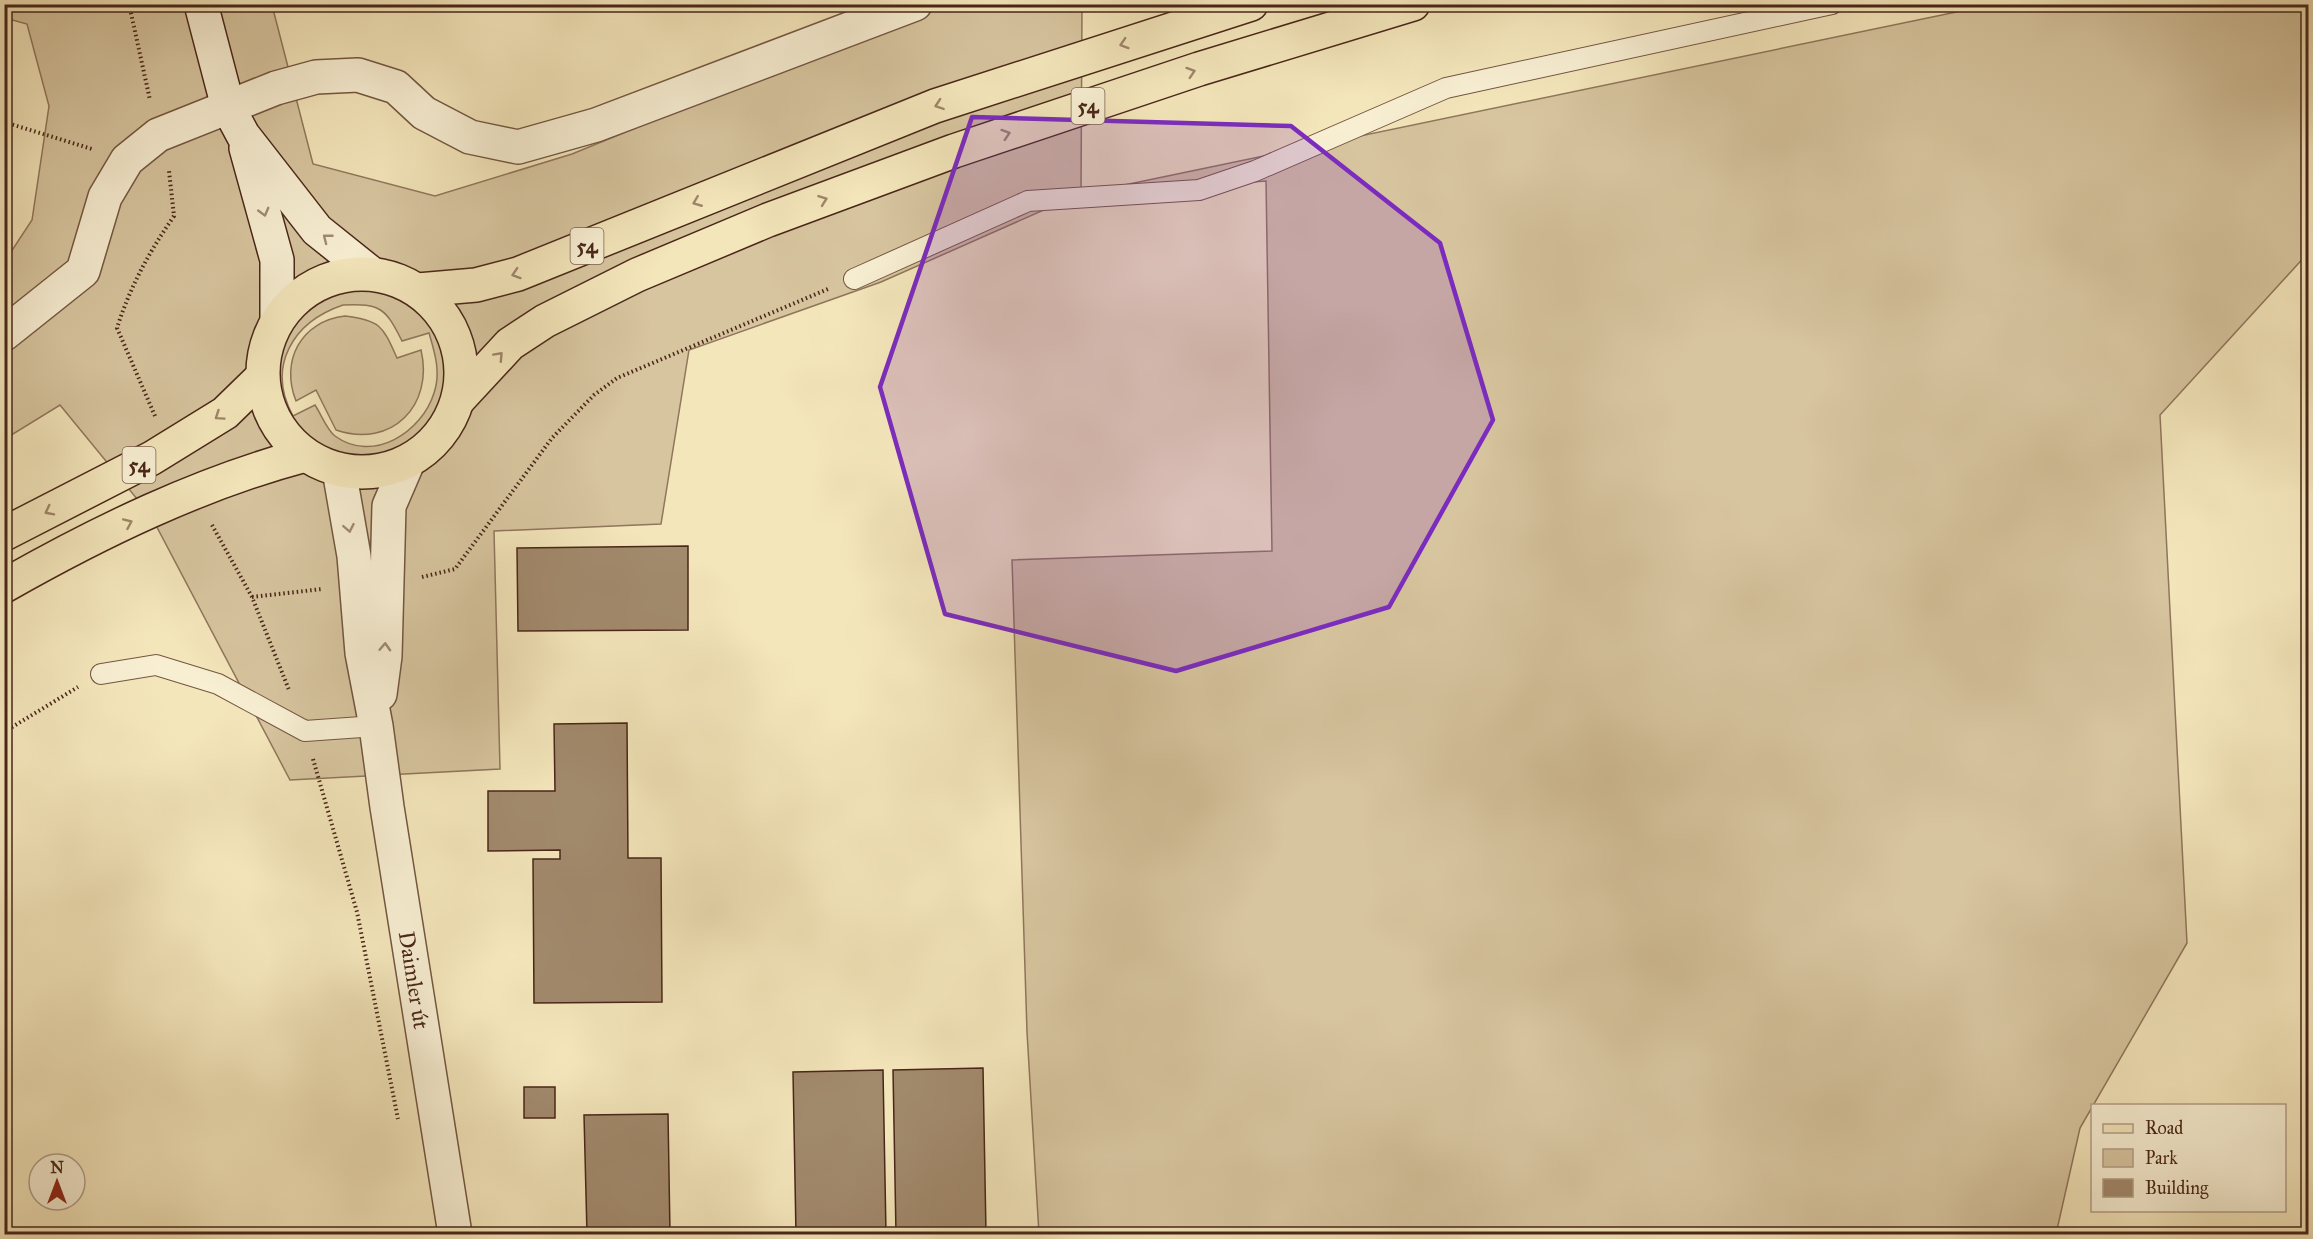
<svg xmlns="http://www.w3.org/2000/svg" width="2313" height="1239" font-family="'IM FELL Great Primer',serif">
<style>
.green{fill:#d7c59f;stroke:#90765c;stroke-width:1.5;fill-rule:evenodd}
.building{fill:#a28a6d;stroke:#492618;stroke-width:1.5}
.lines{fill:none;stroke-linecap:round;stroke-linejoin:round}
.lane-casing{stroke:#745641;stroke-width:22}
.street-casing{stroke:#745641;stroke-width:36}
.secondary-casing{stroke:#492618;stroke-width:36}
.primary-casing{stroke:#492618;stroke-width:36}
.path{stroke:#492618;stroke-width:4;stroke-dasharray:1.5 3;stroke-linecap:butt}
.lane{stroke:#f8efd3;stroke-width:20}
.street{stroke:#f8efd3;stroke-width:33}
.secondary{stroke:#f8efd3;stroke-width:33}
.primary{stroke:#f4e6bb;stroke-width:33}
.oneway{stroke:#9e866a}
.oneway2{stroke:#a08a76}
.marked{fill:#7b2cbf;fill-opacity:0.2;stroke:#7b2cbf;stroke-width:4.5;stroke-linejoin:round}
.labels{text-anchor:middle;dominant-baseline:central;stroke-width:4.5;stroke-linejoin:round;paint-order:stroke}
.shield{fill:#f8efd3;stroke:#7e6250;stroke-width:1.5}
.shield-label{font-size:21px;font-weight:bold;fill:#492618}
.street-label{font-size:22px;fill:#492618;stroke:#f8efd3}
</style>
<rect width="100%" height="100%" fill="#f4e6bb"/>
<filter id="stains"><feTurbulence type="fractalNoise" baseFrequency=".00333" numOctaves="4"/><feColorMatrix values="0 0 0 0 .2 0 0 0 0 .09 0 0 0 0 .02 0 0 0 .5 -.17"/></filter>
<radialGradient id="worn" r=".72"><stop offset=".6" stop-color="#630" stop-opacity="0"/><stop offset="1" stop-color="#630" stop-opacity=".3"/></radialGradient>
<g class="green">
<path d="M5,5H272L313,164L435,196L572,154L935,5H1082L1081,194L1990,5H2308V253L2160,415L2187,943L2080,1128L2056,1234H1039L1027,1032L1012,560L1272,551L1266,181L1080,194L881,282L689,350L661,524L494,531L500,769L290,780L151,516L60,405L5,439V261L32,220L49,106L27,24L5,18ZM343,305C381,303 386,309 402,341L429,333C435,353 441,373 434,393C422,432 373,464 335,436C327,430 321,414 315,405L293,416C266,366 293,322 343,305Z"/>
<path d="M345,316C381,320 383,327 397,358L421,350C434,405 392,449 336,430L316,390L296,401C280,361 301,321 345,316Z"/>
</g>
<g class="building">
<polygon points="688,546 688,630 518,631 517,548"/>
<polygon points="627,723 628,858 661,858 662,1002 534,1003 533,859 560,859 560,850 488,851 488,791 555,791 554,724"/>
<polygon points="983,1068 986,1234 896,1234 893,1070"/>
<polygon points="883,1070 886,1234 796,1234 793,1072"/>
<rect x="524" y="1087" width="31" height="31"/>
<polygon points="668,1114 670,1234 587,1234 584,1115"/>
</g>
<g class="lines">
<g class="lane-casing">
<g id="lane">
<polyline points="854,279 1028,201 1199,190 1255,171 1446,88 1832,4"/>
<polyline points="101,674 156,665 218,684 305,731 376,726"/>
</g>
</g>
<g class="street-casing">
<g id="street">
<polyline points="4,334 83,271 105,197 127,160 158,135 276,88 316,77 358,75 396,87 424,113 470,137 518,147 596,125 915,4"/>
<polyline points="339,470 354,556 362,653 376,726 387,807 455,1234"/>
<polyline points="380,694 385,656 389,506 408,462"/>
</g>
</g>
<g class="secondary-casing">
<g id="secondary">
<polyline points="201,4 228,107 243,135 317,230 372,274"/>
<polyline points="246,148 277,260 277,320"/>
</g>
</g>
<g class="primary-casing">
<g id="primary">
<circle cx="362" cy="373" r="99"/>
<polyline points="418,290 476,285 518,274 935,106 1251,4"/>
<polyline points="459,399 510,344 545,321 637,275 768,220 954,151 1199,69 1413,4"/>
<polyline points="4,534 152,458 225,413 262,377"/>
<path d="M4,586C99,532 200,483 305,455"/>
</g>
</g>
<g class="path">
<polyline points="129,4 150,100"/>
<polyline points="4,122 92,149"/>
<path d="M155,416L117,328C130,287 149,252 174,216L169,171"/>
<polyline points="212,525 252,597 289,690"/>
<polyline points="422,577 455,569 552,438 594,395 617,378 828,289"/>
<polyline points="252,597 322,589"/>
<polyline points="4,732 78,687"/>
<polyline points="313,759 357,912 398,1119"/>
</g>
<use href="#lane" class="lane"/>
<use href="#street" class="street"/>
<use href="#secondary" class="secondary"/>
<use href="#primary" class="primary"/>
</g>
<defs><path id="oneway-chevron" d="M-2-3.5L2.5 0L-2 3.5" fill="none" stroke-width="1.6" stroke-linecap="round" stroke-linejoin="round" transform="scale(1.5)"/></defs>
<g class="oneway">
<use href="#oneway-chevron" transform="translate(1124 44) rotate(162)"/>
<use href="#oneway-chevron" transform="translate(1191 72) rotate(-18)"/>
<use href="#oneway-chevron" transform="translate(939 105) rotate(161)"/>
<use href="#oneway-chevron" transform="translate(1006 134) rotate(-18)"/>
<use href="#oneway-chevron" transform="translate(823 200) rotate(-20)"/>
<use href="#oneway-chevron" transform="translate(697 202) rotate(158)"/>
<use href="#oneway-chevron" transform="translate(516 274) rotate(162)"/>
<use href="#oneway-chevron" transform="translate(499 356) rotate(-47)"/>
<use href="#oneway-chevron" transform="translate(219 416) rotate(146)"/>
<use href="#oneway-chevron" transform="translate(49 511) rotate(153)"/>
<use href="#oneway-chevron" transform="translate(128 523) rotate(-24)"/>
</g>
<g class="oneway2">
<use href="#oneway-chevron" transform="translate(264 212) rotate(75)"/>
<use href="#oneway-chevron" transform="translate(327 238) rotate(-142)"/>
<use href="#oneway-chevron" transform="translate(349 528) rotate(79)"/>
<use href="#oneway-chevron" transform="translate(385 647) rotate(-87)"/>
</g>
<path class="marked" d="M972,117L1291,126L1440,243L1493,420L1389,607L1176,671L945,614L880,387Z"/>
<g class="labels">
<g class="shield">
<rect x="1071.5" y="88" width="33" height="36" rx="4.5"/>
<rect x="570.5" y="228" width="33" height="36" rx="4.5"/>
<rect x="122.5" y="447" width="33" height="36" rx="4.5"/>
</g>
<g class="shield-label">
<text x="1088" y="106">54</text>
<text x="587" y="246">54</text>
<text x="139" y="465">54</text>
</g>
<g class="street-label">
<text transform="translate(414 980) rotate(81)">Daimler út</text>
</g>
</g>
<rect width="2313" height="1239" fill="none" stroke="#f4e6bb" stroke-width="24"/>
<rect x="6" y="6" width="2301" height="1227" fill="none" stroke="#492618" stroke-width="3"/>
<rect x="12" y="12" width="2289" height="1215" fill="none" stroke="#492618" stroke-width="1.5"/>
<rect x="2091" y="1104" width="195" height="108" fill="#f8efd3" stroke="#b29f88" stroke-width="1.5"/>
<rect x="2103" y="1124" width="30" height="9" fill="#f4e6bb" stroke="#b29f88" stroke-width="1.5"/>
<text x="2145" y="1134" font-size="18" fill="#492618">Road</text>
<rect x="2103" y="1149" width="30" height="18" fill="#d7c59f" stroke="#b29f88" stroke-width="1.5"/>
<text x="2145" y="1164" font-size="18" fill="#492618">Park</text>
<rect x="2103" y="1179" width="30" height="18" fill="#a28a6d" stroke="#b29f88" stroke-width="1.5"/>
<text x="2145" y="1194" font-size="18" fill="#492618">Building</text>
<g transform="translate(57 1182)"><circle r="28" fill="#f8efd3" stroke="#b29f88" stroke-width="1.5"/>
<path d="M0-4.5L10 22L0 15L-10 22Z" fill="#8f2418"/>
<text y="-9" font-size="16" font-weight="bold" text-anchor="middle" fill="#492618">N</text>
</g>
<rect width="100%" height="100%" filter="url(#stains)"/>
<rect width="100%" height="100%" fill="url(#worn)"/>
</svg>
